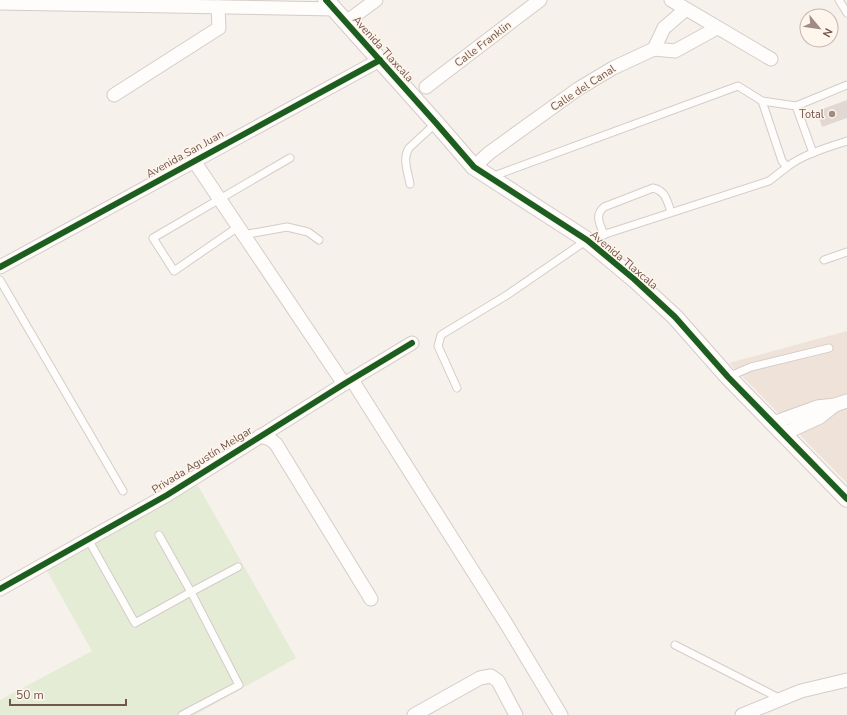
<svg xmlns="http://www.w3.org/2000/svg" width="847" height="715" font-family="'Nunito Sans',sans-serif">
<style>
.residential{fill:#efe3d9}
.green{fill:#e5ecd6}
.building{fill:#e2d8d3}
.lines{fill:none;stroke-linecap:round;stroke-linejoin:round}
.service-casing{stroke:#d4ccc8;stroke-width:9}
.minor-casing{stroke:#d4ccc8;stroke-width:15}
.tertiary-casing{stroke:#d4ccc8;stroke-width:18}
.service{stroke:#fefdfc;stroke-width:7}
.minor{stroke:#fefdfc;stroke-width:13}
.tertiary{stroke:#fefdfc;stroke-width:16}
.cycleway-casing{stroke:#fef5ec;stroke-width:8}
.cycleway{stroke:#1b5e20;stroke-width:6}
.poi-dot{fill:#a18c84;stroke:#fef5ec;stroke-width:1.5}
.labels{text-anchor:middle;dominant-baseline:central;stroke-width:3;stroke-linejoin:round;paint-order:stroke}
.street-label{font-size:11px;fill:#73564c;stroke:#fef5ec}
.poi-label{font-size:11px;fill:#73564c;stroke:#fef5ec;text-anchor:end}
</style>
<rect width="100%" height="100%" fill="#f6f1eb"/>
<polygon class="residential" points="847,331 847,483 729,363"/>
<polygon class="green" points="196,482 296,658 195,715 0,715 0,700 92,651 46,569"/>
<polygon class="building" points="847,100 847,118 822,127 817,111"/>
<g class="lines">
<g class="service-casing">
<g id="service">
<polyline points="839,0 847,13"/>
<path d="M762,101L782,161L787,167C804,154 826,148 847,141"/>
<polyline points="796,106 813,153"/>
<polyline points="491,177 738,86 762,101 796,106 847,85"/>
<path d="M410,184C408,172 402,159 409,148L436,123"/>
<polyline points="238,227 174,271 153,238 290,158"/>
<polyline points="243,235 287,227 308,232 319,240"/>
<path d="M604,235C600,223 594,216 604,207L653,188C666,191 667,201 671,212"/>
<polyline points="824,260 847,252"/>
<polyline points="0,280 123,491"/>
<polyline points="728,377 751,367 829,348"/>
<polyline points="457,388 438,346 441,335 507,295 587,240 769,181 787,167"/>
<polyline points="159,535 191,592 238,567"/>
<polyline points="88,539 135,623 191,592 239,685 182,715"/>
<polyline points="675,645 781,699"/>
</g>
</g>
<g class="minor-casing">
<g id="minor">
<polyline points="671,0 771,59"/>
<polyline points="0,3 335,9"/>
<polyline points="346,22 376,0"/>
<polyline points="654,49 675,51 717,28"/>
<polyline points="426,87 540,0"/>
<polyline points="114,95 219,28 218,7"/>
<polyline points="194,161 344,384"/>
<polyline points="474,167 489,153 578,89 613,68 654,49 664,28 686,9"/>
<polyline points="0,267 380,60"/>
<polyline points="352,380 507,625 561,715"/>
<polyline points="773,423 817,407 835,405 847,401"/>
<polyline points="783,434 820,417 835,405"/>
<polyline points="260,436 270,439 276,444 371,599"/>
<polyline points="0,589 167,495 344,384 412,343"/>
<polyline points="414,715 480,678 491,676 498,681 516,715"/>
<polyline points="742,715 801,691 847,680"/>
</g>
</g>
<g class="tertiary-casing">
<polyline id="tertiary" points="326,0 436,123 474,167 587,240 634,279 675,317 728,377 847,499"/>
</g>
<use href="#service" class="service"/>
<use href="#minor" class="minor"/>
<use href="#tertiary" class="tertiary"/>
<g class="cycleway-casing">
<g id="cycleway">
<polyline points="326,0 436,123 474,167 587,240 634,279 675,317 728,377 847,499"/>
<polyline points="0,267 380,60"/>
<polyline points="0,589 167,495 344,384 412,343"/>
</g>
</g>
<use href="#cycleway" class="cycleway"/>
</g>
<circle class="poi-dot" cx="832" cy="114" r="4"/>
<g class="labels">
<g class="street-label">
<text transform="translate(483 44) rotate(-37)">Calle Franklin</text>
<text transform="translate(383 49) rotate(48)">Avenida Tlaxcala</text>
<text transform="translate(583 88) rotate(-33)">Calle del Canal</text>
<text transform="translate(185 154) rotate(-29)">Avenida San Juan</text>
<text transform="translate(624 260) rotate(40)">Avenida Tlaxcala</text>
<text transform="translate(202 460) rotate(-32)">Privada Agustín Melgar</text>
</g>
<g class="poi-label">
<text x="824" y="114">Total</text>
</g>
</g>
<g transform="translate(819 28) rotate(119)"><circle r="19" fill="#fef5ec" stroke="#c6b5ac"/>
<path d="M0-3L7 15L0 10L-7 15Z" fill="#a18c84"/>
<text y="-6" font-size="11" font-weight="bold" text-anchor="middle" fill="#73564c">N</text>
</g>
<path d="M10 699v6h116v-6" fill="none" stroke="#73564c" stroke-width="2"/>
<text x="16" y="699" font-size="12" fill="#73564c" stroke="#fef5ec" stroke-width="3" paint-order="stroke">50 m</text>
</svg>
